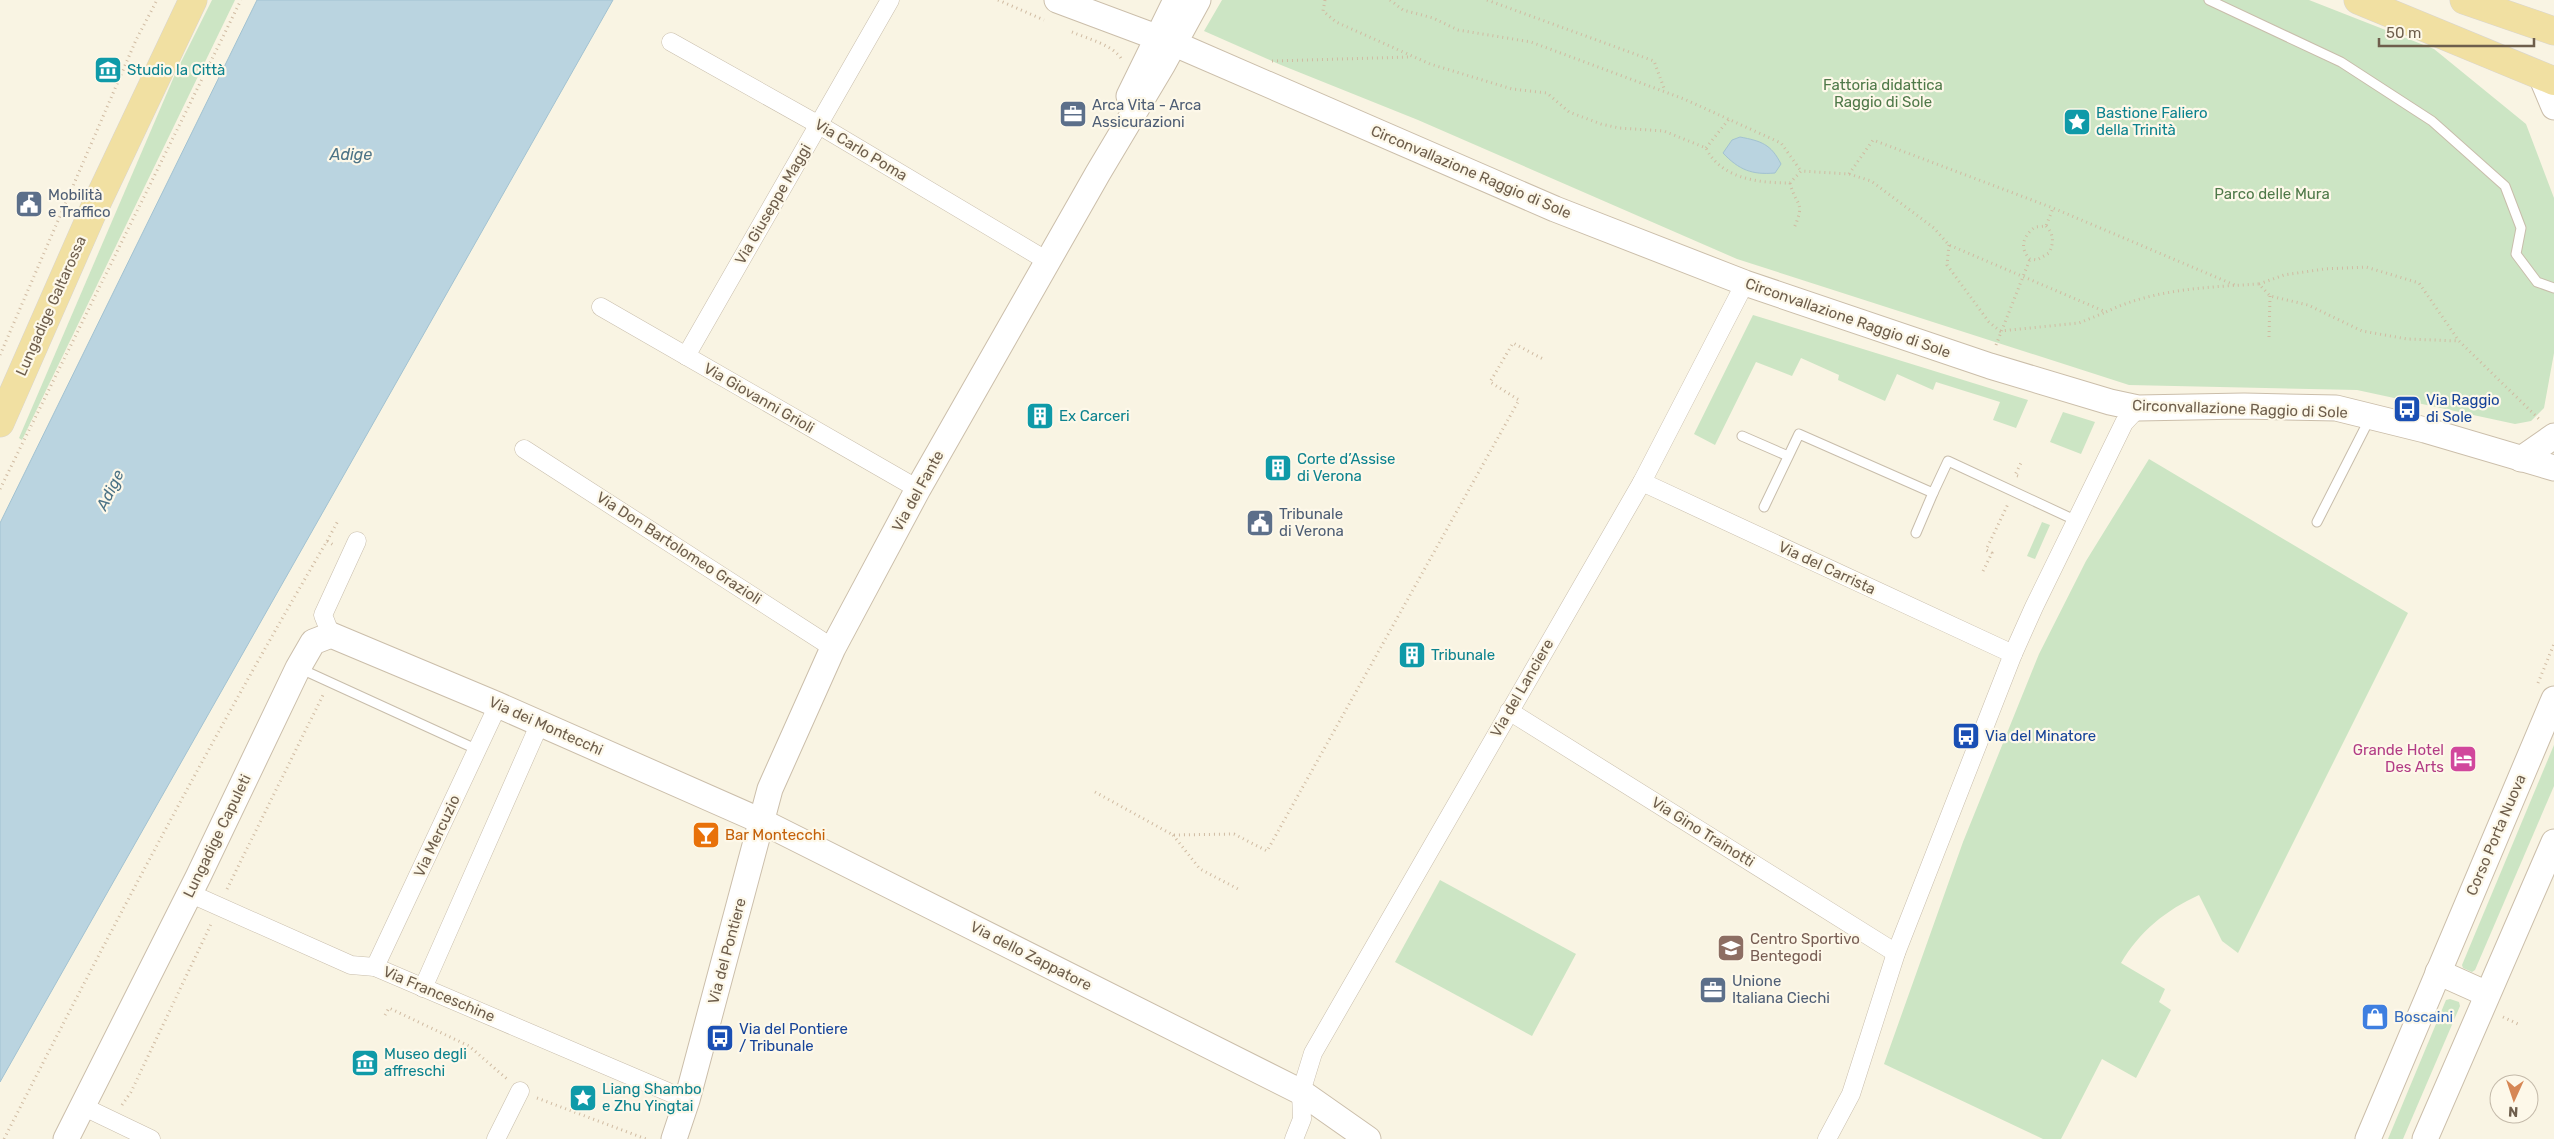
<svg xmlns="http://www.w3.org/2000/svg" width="2554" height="1139" font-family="Rubik,sans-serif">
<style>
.green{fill:#cce5c4}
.water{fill:#bad4e0;stroke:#a2c2d1}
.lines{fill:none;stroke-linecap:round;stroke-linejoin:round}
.lane-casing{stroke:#c8bdab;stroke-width:11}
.street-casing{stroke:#c8bdab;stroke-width:19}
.secondary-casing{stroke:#cbbeaa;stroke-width:27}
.primary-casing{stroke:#d9d5d0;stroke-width:29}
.path{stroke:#d0bba2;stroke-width:3;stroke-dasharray:1 4;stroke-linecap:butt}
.lane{stroke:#fff;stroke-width:9}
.street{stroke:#fff;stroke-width:18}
.secondary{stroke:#fff;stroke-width:25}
.primary{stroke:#f1e0a2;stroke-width:28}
.labels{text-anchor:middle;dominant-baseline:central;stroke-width:4.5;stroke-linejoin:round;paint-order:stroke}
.culture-label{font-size:15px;fill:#0d838f;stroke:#fdf8e9;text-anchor:start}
.park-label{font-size:15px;fill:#4f7949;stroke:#fdf8e9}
.service-label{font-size:15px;fill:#4e5e75;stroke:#fdf8e9;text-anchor:start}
.street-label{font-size:15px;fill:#6e5e4c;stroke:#fdf8e9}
.transit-label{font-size:15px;fill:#164399;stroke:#fdf8e9;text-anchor:start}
.hotel-label{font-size:15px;fill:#b23c85;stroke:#fdf8e9;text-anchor:end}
.food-label{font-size:15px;fill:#c56008;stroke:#fdf8e9;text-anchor:start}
.education-label{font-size:15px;fill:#785e54;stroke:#fdf8e9;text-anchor:start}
.shop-label{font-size:15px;fill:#366cbe;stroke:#fdf8e9;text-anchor:start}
.water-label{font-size:16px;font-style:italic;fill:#4c7386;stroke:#fdf8e9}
</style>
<rect width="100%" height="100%" fill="#f9f4e3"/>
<g class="green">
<polygon points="212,0 235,0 22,440 19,438 176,72"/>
<polygon points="1222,0 2309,0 2434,49 2526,124 2554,198 2554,353 2544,408 2531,421 2515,424 2357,390 2129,385 1737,259 1418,120 1281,65 1204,31"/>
<polygon points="1753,315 2028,400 2016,428 1993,420 2000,402 1936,382 1933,390 1897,374 1885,401 1838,380 1839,375 1801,358 1792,376 1756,362 1715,445 1694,434"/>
<polygon points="2063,412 2095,422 2081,454 2050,442"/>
<path d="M2149,459L2408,613L2238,953L2222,941L2199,895C2166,910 2139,932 2121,963L2165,989L2159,1002L2171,1010L2136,1078L2102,1059L2061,1139H2043L1884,1064L1963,842L2039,654L2086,561Z"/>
<polygon points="2042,522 2050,525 2035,559 2027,556"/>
<polygon points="2554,745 2554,786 2475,970 2472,972 2463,968 2462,965"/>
<polygon points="1440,880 1576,954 1532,1036 1395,962"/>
<polygon points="2450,999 2459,1002 2460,1006 2403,1139 2388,1139 2446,1000"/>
</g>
<g class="water">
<polygon points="257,0 613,0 0,1082 0,523"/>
<path d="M1740,137C1761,141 1771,144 1781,164L1775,173C1752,175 1739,170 1723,153L1732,140Z"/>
</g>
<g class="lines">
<g class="lane-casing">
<g id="lane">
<polyline points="2209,0 2341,62 2432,121 2505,186 2521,228 2516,254 2537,282 2554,288"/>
<polyline points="1742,436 1788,456"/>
<polyline points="1764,507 1799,434 1933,493 1948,461 2077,521"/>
<polyline points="2317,522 2370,418"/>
<polyline points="1916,533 1933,493"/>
<polyline points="301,669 478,750"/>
</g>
</g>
<g class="street-casing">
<g id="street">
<polyline points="671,42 819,125 1049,262"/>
<polyline points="601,307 918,489"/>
<polyline points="686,356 890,0"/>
<polyline points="524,449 833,648"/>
<polyline points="1642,482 2013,654"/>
<polyline points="331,635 323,615 357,541"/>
<polyline points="1509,711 1896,953"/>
<polyline points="189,893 351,965 375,967 687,1100"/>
<polyline points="375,967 498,705"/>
<polyline points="423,988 540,723"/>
<polyline points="82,1106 151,1139"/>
<polyline points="496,1139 520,1091"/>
<polyline points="1294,1139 1302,1119 1301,1092 1313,1053 1642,482 1745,283"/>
<polyline points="1827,1139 1851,1094 1896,953 2013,654 2034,607 2124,423 2138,408"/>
</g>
</g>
<g class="secondary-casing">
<g id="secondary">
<polyline points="1057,0 1156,37"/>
<polyline points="1175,44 1555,209 1745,283 1990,366 2110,402 2138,408 2244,406 2336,408 2425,430 2554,468"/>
<polyline points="2541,76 2554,107"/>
<polyline points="1129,96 1176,0"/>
<polyline points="2521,459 2554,436"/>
<polyline points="2438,972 2487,994"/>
<polyline points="66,1139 198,877 298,668 313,642 331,635 498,705 761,821 1301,1092 1368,1139"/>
<polyline points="674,1139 687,1100 770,789 833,648 918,489 1098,173 1163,64 1198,0"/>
<polyline points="2368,1139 2554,699"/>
<polyline points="2425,1139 2554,842"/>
</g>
</g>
<g class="primary-casing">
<g id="primary">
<polyline points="2358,0 2554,81"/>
<polyline points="2464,0 2554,31"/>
<polyline points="0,423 94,209 193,0"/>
</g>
</g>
<g class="path">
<polyline points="998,0 1044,20"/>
<path d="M1325,0L1323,11L1336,22L1430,64L1512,89L1547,93L1569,112L1601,124L1619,128L1664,131L1706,148C1721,179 1759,183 1790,183L1801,171L1849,174L1871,181L1934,228L1949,245L2106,312C2153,289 2208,287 2259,284L2270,296L2308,305L2362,331L2407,339L2459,341"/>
<polyline points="1390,0 1403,10 1433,18 1458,30 1531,42 1684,99 1781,143 1801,171"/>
<polyline points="1487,0 1654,61 1665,91"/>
<path d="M1072,32C1088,39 1114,45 1122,60"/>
<polyline points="1272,61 1410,57"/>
<polyline points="1706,148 1729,119"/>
<polyline points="1849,174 1873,140 2053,208 2237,286"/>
<path d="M1790,183C1796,207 1806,201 1794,228"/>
<path d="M2046,226C2054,234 2054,243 2049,253L2037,260L2030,259C2019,248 2023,236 2035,227L2046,226L2053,208"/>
<polyline points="1949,245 1947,265 1989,322 2000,331 2079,323 2106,312"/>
<polyline points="2259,284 2284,275 2324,269 2366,267 2419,283 2459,341 2539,419"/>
<polyline points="2269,337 2270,296"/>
<polyline points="1996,345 2030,259"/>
<polyline points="0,355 136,40 157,0"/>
<polyline points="2018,476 2015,475 2022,461"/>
<polyline points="0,489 241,0"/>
<polyline points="327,541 339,519"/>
<polyline points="1983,571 1992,553 1986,550 2008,504"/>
<polyline points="2538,683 2554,644"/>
<polyline points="1095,792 1173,835 1234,834 1267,851 1519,400 1490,382 1513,343 1543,359"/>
<polyline points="1173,835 1200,869 1240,890"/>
<polyline points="227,889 324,693"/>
<polyline points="385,1015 389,1008 469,1046 507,1079"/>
<polyline points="2503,1017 2518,1024"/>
<polyline points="537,1098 646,1139"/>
<polyline points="122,1105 131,1092 212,922"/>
<path d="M4,1139C107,937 212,737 327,541L335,546"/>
</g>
<use href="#lane" class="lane"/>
<use href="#street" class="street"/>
<use href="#secondary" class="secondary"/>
<use href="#primary" class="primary"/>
</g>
<defs>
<g id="museum-square" transform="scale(1.4375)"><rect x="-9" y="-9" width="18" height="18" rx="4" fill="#0f9aa8" stroke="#fdf8e9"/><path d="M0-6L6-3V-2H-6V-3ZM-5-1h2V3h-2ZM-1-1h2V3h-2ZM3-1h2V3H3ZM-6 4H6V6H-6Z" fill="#fff"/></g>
<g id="office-square" transform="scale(1.4375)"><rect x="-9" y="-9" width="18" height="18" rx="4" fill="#5c6f8a" stroke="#fdf8e9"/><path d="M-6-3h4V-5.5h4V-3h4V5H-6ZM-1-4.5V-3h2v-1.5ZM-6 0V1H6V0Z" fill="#fff"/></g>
<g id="sight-square" transform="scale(1.4375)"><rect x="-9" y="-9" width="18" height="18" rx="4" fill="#0f9aa8" stroke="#fdf8e9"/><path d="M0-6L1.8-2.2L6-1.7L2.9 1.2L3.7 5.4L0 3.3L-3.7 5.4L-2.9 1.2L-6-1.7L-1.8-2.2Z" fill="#fff"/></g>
<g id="civic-square" transform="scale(1.4375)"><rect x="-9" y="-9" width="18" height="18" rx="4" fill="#5c6f8a" stroke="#fdf8e9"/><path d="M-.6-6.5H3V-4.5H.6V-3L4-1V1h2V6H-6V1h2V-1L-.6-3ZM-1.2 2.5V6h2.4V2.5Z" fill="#fff"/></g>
<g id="bus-square" transform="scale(1.4375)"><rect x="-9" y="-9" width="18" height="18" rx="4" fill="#1a4fb4" stroke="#fdf8e9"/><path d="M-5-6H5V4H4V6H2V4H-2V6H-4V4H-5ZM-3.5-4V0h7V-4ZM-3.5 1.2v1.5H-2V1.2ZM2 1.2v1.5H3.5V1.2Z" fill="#fff"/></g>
<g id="building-square" transform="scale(1.4375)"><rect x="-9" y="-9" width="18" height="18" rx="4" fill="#0f9aa8" stroke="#fdf8e9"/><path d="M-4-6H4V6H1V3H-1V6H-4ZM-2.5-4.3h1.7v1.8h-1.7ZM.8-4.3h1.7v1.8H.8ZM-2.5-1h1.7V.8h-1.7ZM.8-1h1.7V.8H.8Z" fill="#fff"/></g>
<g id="hotel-square" transform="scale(1.4375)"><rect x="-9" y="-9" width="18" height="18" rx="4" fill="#d1479c" stroke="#fdf8e9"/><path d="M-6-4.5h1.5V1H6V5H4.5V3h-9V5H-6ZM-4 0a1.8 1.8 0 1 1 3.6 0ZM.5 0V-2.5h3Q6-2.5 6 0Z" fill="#fff"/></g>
<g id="bar-square" transform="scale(1.4375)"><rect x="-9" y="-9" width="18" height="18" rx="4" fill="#e8710a" stroke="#fdf8e9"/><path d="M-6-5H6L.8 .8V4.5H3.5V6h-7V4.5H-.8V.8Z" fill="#fff"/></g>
<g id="school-square" transform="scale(1.4375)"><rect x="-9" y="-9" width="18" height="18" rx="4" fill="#8d6e63" stroke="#fdf8e9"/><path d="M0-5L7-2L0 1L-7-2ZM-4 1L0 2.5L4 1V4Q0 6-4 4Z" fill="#fff"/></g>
<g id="shop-square" transform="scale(1.4375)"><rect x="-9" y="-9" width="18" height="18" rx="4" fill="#3f7fe0" stroke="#fdf8e9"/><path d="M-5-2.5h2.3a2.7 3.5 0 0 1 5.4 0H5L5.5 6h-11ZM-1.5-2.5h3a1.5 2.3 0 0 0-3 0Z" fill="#fff"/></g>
</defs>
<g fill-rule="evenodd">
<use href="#museum-square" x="108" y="70"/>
<use href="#office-square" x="1073" y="114"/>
<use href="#sight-square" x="2077" y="122"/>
<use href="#civic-square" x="29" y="204"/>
<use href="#bus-square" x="2407" y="409"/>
<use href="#building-square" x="1040" y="416"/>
<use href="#building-square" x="1278" y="468"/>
<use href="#civic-square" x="1260" y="523"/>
<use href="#building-square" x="1412" y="655"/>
<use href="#bus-square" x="1966" y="736"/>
<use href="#hotel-square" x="2463" y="759"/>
<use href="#bar-square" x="706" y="835"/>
<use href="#school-square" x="1731" y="948"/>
<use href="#office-square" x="1713" y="990"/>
<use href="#shop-square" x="2375" y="1017"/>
<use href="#bus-square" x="720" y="1038"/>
<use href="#museum-square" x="365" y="1063"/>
<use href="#sight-square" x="583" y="1098"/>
</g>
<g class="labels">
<g class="culture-label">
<text x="127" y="70">Studio la Città</text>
<text x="2096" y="113">Bastione Faliero<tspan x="2096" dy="17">della Trinità</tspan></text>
<text x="1059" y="416">Ex Carceri</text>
<text x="1297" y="459">Corte d’Assise<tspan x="1297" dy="17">di Verona</tspan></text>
<text x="1431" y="655">Tribunale</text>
<text x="384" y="1054">Museo degli<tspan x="384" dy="17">affreschi</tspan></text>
<text x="602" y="1089">Liang Shambo<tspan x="602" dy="17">e Zhu Yingtai</tspan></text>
</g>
<g class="park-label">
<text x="1883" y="85">Fattoria didattica<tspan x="1883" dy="17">Raggio di Sole</tspan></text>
<text x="2272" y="194">Parco delle Mura</text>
</g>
<g class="service-label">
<text x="1092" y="105">Arca Vita - Arca<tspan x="1092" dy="17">Assicurazioni</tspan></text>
<text x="48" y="195">Mobilità<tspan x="48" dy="17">e Traffico</tspan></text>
<text x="1279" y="514">Tribunale<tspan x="1279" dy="17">di Verona</tspan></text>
<text x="1732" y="981">Unione<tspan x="1732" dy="17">Italiana Ciechi</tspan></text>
</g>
<g class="street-label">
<text transform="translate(861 150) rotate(31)">Via Carlo Poma</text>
<text transform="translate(1471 172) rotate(23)">Circonvallazione Raggio di Sole</text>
<text transform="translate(773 204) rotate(-60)">Via Giuseppe Maggi</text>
<text transform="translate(51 306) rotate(-66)">Lungadige Galtarossa</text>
<text transform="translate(1848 318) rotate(19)">Circonvallazione Raggio di Sole</text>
<text transform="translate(759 398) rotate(30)">Via Giovanni Grioli</text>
<text transform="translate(2240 409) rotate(2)">Circonvallazione Raggio di Sole</text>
<text transform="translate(918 491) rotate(-61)">Via del Fante</text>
<text transform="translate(679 548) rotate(33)">Via Don Bartolomeo Grazioli</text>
<text transform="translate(1827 568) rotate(25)">Via del Carrista</text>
<text transform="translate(1522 688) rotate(-60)">Via del Lanciere</text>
<text transform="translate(546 726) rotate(24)">Via dei Montecchi</text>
<text transform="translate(1703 832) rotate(32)">Via Gino Trainotti</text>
<text transform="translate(2496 835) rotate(-67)">Corso Porta Nuova</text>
<text transform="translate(217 836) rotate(-64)">Lungadige Capuleti</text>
<text transform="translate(437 836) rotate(-65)">Via Mercuzio</text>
<text transform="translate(727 951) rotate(-75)">Via del Pontiere</text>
<text transform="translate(1031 956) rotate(27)">Via dello Zappatore</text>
<text transform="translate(439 994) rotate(23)">Via Franceschine</text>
</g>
<g class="transit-label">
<text x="2426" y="400">Via Raggio<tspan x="2426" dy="17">di Sole</tspan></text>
<text x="1985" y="736">Via del Minatore</text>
<text x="739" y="1029">Via del Pontiere<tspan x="739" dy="17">/ Tribunale</tspan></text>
</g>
<g class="hotel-label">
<text x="2444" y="750">Grande Hotel<tspan x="2444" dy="17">Des Arts</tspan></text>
</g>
<g class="food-label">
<text x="725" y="835">Bar Montecchi</text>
</g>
<g class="education-label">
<text x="1750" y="939">Centro Sportivo<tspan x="1750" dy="17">Bentegodi</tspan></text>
</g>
<g class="shop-label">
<text x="2394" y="1017">Boscaini</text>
</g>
<g class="water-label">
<text x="351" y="154">Adige</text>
<text transform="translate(110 490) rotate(-64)">Adige</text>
</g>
</g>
<g transform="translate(2514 1099) rotate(183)"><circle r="24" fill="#fdf8e9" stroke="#c4baaa"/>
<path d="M0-4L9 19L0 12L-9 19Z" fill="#d68755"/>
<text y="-8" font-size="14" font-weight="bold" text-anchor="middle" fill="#6e5e4c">N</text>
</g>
<path d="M2379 38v8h155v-8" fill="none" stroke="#6e5e4c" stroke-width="2.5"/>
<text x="2386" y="38" font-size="15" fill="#6e5e4c" stroke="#fdf8e9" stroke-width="4" paint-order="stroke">50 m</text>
</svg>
